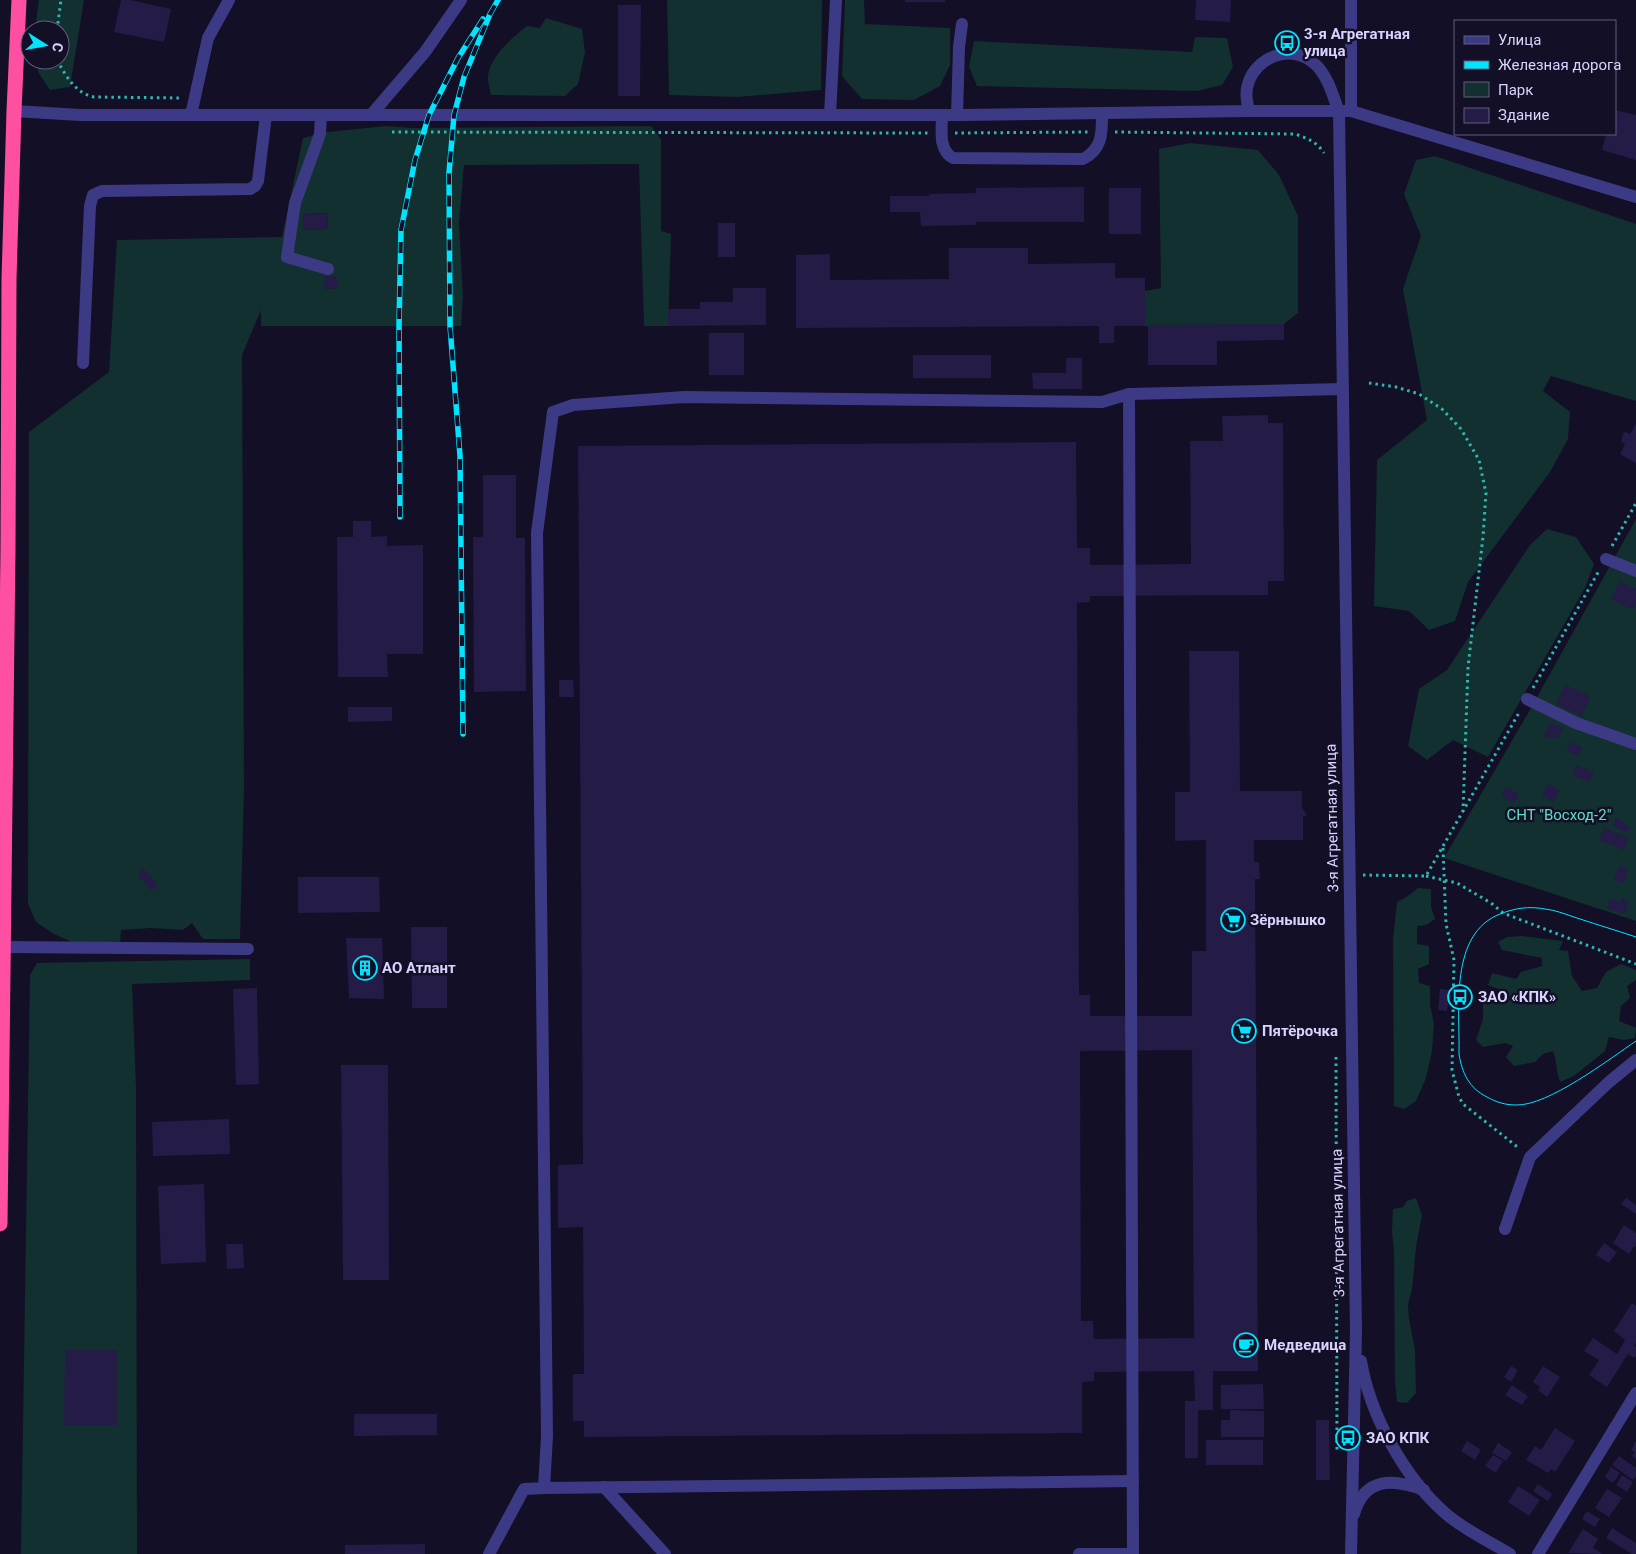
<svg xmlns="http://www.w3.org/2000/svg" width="1636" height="1554" font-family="Roboto,sans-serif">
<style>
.green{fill:#12302f;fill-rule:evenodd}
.building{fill:#241b47;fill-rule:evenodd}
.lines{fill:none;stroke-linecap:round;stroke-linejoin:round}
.path{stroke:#2fb8b0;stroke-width:3;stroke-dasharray:2.5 4;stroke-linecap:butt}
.minor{stroke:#3d3a85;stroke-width:12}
.highway{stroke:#ff4fa3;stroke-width:15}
.tram{stroke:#00e5ff;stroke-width:1}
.rail-casing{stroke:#00e5ff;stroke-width:5.5}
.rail{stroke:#130f26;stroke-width:4;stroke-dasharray:11;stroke-linecap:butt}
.labels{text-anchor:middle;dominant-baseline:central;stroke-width:5;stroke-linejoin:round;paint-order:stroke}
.poi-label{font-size:15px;font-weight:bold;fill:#d9d4ff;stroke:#130f26;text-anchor:start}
.park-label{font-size:15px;fill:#5fe0c0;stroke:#130f26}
.street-label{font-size:15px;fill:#d9d4ff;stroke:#130f26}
</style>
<rect width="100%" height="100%" fill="#130f26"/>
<g class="green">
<polygon points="39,0 84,0 70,87 50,90 38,72 37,60 60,60 60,30 35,30"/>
<polygon points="667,0 822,0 821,90 737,97 669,95"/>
<polygon points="845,0 864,0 865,24 950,28 950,65 940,86 914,100 862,99 842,76"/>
<path d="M546,18L582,29L585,52L578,84L565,96L491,95C490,89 487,81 488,75C492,54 512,38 527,26L540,28Z"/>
<polygon points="1195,37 1227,38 1233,67 1222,85 1197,91 977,86 969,67 974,41 1192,52"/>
<path d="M386,126L412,128L651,126L661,139V231L671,234L668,326H644L639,164L464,165L459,223L463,296L461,326H261V310L242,355L244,791L240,939H203L192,923L183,930L151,928L121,930L120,944L72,942L54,934L36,922L28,904L29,432L109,372L117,240L282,237L303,138L328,132ZM327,213L328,229L303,230V214ZM325,277H337V288L325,289Z"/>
<polygon points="1190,143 1258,150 1279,175 1298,216 1298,313 1284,324 1145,326 1145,291 1161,288 1159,149"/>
<polygon points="1435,156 1636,224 1636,401 1551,376 1543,391 1570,412 1568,439 1550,472 1468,582 1455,621 1429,630 1409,611 1374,606 1377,460 1427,420 1403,289 1421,236 1404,194 1416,160"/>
<polygon points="1636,519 1636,921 1444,858 1531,708"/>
<polygon points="1547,529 1576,537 1594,564 1585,588 1488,757 1453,740 1427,760 1408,746 1419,689 1447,670 1530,545"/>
<polygon points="1418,888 1431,889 1431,907 1435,919 1426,925 1417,926 1417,944 1429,946 1429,964 1418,969 1419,983 1430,986 1430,1005 1434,1024 1432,1051 1426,1078 1416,1101 1404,1109 1394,1106 1393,940 1397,902 1408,896"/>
<path d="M1523,936L1563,941L1559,950L1568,951L1572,976L1582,991L1597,988L1606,972L1621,964L1636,970V980L1627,986L1630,998L1621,1006L1619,1021L1636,1028L1635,1038L1624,1040L1609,1037L1605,1051L1574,1076L1560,1082C1556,1072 1557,1062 1553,1051L1543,1054L1535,1062L1514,1066L1506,1057L1513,1046L1505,1043L1483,1047L1476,1040L1483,1019V1001L1510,993L1488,985L1492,973L1516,979L1521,972L1542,966V958L1502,950L1498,942L1507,937Z"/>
<polygon points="250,959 250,980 132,984 136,1087 137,1554 21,1554 30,975 37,963"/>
<polygon points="1416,1198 1422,1215 1416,1246 1412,1290 1408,1304 1409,1319 1415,1350 1416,1393 1407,1403 1397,1402 1395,1382 1394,1251 1392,1231 1393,1209 1403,1207 1407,1201"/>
</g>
<g class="building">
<polygon points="121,0 130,0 171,9 164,42 114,32"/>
<rect x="905" y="0" width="40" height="2"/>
<polygon points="1196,0 1231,0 1230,22 1195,20"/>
<polygon points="618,5 641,5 640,96 618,96"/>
<polygon points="1615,110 1636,115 1636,160 1602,150 1606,135 1602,134 1615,134"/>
<polygon points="1084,187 1084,222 976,222 976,225 921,226 920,212 890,212 890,196 929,196 929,194 976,193 976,188"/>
<rect x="1109" y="188" width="32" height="46"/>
<polygon points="327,213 328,229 303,230 303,214"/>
<rect x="718" y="223" width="17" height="34"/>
<polygon points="949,248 1028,248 1028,264 1115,263 1115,278 1145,278 1145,326 1114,326 1114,343 1099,343 1099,326 796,328 796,255 830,254 830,280 949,279"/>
<polygon points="337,276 337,288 325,289 324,277"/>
<polygon points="733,288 766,288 766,325 668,326 668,309 700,309 700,302 733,302"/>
<polygon points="1284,324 1284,340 1217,341 1217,365 1148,365 1148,325"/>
<rect x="709" y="333" width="35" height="42"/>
<rect x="913" y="355" width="78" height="23"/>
<polygon points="1066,358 1082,358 1082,389 1033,389 1032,373 1066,373"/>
<path d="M1268,415V423H1283L1284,581H1268V595L1090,596V602L1077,603L1079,995H1090V1016H1192V951H1206V840L1175,841V792H1190L1189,651H1239L1240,791H1302V807L1307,816H1303V840H1254V862H1259L1260,879H1255L1258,1371H1213V1410H1198V1458H1185V1401H1195L1194,1371L1094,1372V1381L1082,1382V1433L584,1437V1421H573V1374H584L583,1227L558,1228V1165L583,1164L578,446L1076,442L1077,548H1090V565L1191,564L1190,441H1223L1222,416ZM1192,1050L1194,1338L1094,1339L1093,1321H1081L1080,1051Z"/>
<polygon points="1636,424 1636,463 1620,454 1625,444 1621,442 1623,433 1626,432 1630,434"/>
<polygon points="483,475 516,475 516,538 525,538 526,691 474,692 473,537 483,537"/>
<polygon points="353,521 371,521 371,537 387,536 387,546 423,545 423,654 387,654 388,677 338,677 337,537 353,537"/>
<polygon points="1620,581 1636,589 1636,603 1633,610 1611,599"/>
<polygon points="559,680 573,680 574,697 559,697"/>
<polygon points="1565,685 1590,696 1582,716 1556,704"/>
<polygon points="348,707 392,707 392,721 348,722"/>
<polygon points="1550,722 1563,728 1558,739 1551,736 1550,738 1544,736"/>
<polygon points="1571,742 1582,747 1579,756 1567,751"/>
<polygon points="1576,765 1594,772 1589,782 1572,775"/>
<polygon points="1548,784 1560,790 1554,802 1542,796"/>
<polygon points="1506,787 1519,794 1514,803 1501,796"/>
<polygon points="1616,818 1624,822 1623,824 1630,827 1628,833 1613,826"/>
<polygon points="1604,828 1629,838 1624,850 1599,840"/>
<polygon points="1619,866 1628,869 1624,883 1614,880"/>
<polygon points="144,869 158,885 152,891 137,875"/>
<polygon points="298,877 379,877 380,912 298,913"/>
<polygon points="1622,898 1629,901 1625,914 1607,908 1610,899 1621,902"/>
<polygon points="411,927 447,927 447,1008 412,1008"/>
<polygon points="346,938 382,938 384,999 349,998"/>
<polygon points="257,988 259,1084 236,1085 233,989"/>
<polygon points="1440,989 1450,990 1447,1011 1438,1010"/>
<polygon points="341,1065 388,1065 389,1280 343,1280"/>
<polygon points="229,1119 230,1154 153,1156 152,1122"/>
<polygon points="204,1184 206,1262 161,1264 158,1186"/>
<polygon points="1626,1198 1636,1205 1636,1214 1621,1204"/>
<polygon points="1624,1225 1636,1233 1636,1247 1634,1246 1629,1254 1613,1243"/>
<polygon points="1604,1243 1617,1252 1609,1263 1596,1255"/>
<polygon points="226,1244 243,1244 244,1268 227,1269"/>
<polygon points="1632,1303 1636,1306 1636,1343 1634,1346 1636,1347 1636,1356 1634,1358 1628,1354 1607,1387 1589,1375 1599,1360 1584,1351 1593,1338 1617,1354 1625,1340 1614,1331"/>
<polygon points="65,1350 117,1350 117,1425 64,1425"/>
<polygon points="1511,1366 1518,1370 1511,1382 1504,1377"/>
<polygon points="1543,1366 1560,1377 1547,1397 1538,1390 1540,1387 1533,1382"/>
<polygon points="1263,1384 1264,1409 1221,1409 1221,1385"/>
<polygon points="1512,1385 1528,1396 1522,1405 1505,1395"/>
<polygon points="1230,1410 1264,1411 1264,1437 1221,1437 1221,1420 1230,1420"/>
<polygon points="354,1414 437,1414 437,1435 354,1436"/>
<polygon points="1316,1420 1329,1420 1330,1480 1316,1480"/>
<polygon points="1555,1428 1575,1441 1555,1472 1551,1469 1548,1473 1526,1460 1535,1446 1541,1450"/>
<rect x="1206" y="1440" width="57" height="25"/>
<polygon points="1467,1441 1481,1450 1475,1460 1461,1451"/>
<polygon points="1636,1441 1636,1459 1632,1456 1635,1452 1631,1450"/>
<polygon points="1498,1443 1512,1452 1506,1461 1492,1453"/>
<polygon points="1493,1455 1503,1461 1496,1473 1485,1466"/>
<polygon points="1619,1456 1636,1468 1636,1476 1633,1480 1612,1465"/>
<polygon points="1611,1467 1620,1473 1613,1483 1605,1477"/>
<polygon points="1622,1475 1633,1482 1627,1492 1616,1485"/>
<polygon points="1538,1484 1552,1494 1548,1501 1533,1491"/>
<polygon points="1518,1486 1540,1500 1529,1516 1508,1502"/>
<polygon points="1607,1489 1622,1498 1609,1517 1595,1508"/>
<polygon points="1587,1511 1600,1519 1595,1527 1582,1519"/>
<polygon points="1612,1528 1636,1543 1636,1554 1632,1554 1606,1538"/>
<polygon points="1583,1529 1598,1539 1593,1548 1603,1554 1568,1553"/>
<polygon points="425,1544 425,1554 345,1554 345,1545"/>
</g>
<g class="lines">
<g class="path">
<polyline points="57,30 61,0"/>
<path d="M57,60C66,76 75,93 94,97L182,98"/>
<polyline points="392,132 929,133"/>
<path d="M1115,132L1295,134C1307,138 1317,142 1324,153"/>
<polyline points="955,133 1089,132"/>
<polyline points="1369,383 1396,387 1419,394 1442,409 1461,429 1479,460 1486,493 1483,537 1468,667 1463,811"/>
<polyline points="1612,546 1636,503"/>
<polyline points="1533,688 1600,569"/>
<polyline points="1443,848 1446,924 1454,960 1452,1070 1459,1097 1463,1104 1520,1149"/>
<polyline points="1363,875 1426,876 1520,711"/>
<polyline points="1426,876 1457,883 1491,903 1503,913 1636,964"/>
<polyline points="1336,1057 1337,1453"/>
</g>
<g class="minor">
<polyline points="14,111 80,115 963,115 1249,111 1351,111 1636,197"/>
<path d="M1249,111C1247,102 1245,93 1248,84C1256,56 1293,43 1315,64C1328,76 1333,96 1339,112L1356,1332L1351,1554"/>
<polyline points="1351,111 1351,0"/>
<polyline points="191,115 208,38 229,0"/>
<polyline points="321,115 320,134 295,203 287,257 328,269"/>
<polyline points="371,115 425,52 461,0"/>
<polyline points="830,115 836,0"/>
<path d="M942,115C942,130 938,150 953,158L1083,159C1103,149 1102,132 1102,113"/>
<polyline points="957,115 959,47 962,24"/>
<polyline points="83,363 90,206 93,195 102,191 250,189 255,186 258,181 266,115"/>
<polyline points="1129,394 1133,1554"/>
<polyline points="1606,559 1636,571"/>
<polyline points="1527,699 1576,723 1636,744"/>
<polyline points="4,947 248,949"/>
<polyline points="1505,1229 1530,1157 1609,1082 1636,1060"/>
<path d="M1361,1361C1370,1415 1404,1477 1445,1513C1464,1530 1489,1541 1510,1554"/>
<polyline points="604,1487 665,1554"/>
<polyline points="544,1488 1133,1481"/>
<path d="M1354,1514C1365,1476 1394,1479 1424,1490"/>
<polyline points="489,1554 524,1489 544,1488 547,1436 537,533 553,412 573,405 684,397 1102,402 1129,394 1342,389"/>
<polyline points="1079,1554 1133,1554"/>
<polyline points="1538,1554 1636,1393"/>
</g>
<polyline class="highway" points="0,1224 8,549 9,279 14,111 19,0"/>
<path class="tram" d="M1636,937C1615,930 1595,924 1574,917C1565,914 1555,910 1545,909C1529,906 1515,908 1500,914C1449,934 1460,1009 1459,1054C1462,1073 1469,1088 1487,1097C1496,1102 1505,1105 1516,1105C1548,1106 1608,1060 1636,1041"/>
<g class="rail-casing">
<g id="rail">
<polyline points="400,517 399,326 401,230 415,160 429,115 458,58 483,19"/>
<polyline points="463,734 460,456 450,326 449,173 454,115 464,77 490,14 498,0"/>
</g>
</g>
<use href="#rail" class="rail"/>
</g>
<defs>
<g id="bus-ring" transform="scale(1.25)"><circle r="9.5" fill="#130f26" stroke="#00e5ff" stroke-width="1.5"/><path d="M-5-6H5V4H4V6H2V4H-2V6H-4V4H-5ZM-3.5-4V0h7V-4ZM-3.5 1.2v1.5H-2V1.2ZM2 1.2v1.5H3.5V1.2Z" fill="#00e5ff"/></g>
<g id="supermarket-ring" transform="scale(1.25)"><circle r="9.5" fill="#130f26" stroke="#00e5ff" stroke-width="1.5"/><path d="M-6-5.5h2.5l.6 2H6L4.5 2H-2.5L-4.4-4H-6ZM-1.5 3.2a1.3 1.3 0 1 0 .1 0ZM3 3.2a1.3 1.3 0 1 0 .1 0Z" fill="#00e5ff"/></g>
<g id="building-ring" transform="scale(1.25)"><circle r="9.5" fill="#130f26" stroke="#00e5ff" stroke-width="1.5"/><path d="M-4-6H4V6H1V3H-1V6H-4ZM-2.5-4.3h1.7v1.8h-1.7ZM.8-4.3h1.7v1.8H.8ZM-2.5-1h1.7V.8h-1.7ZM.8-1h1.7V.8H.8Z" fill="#00e5ff"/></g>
<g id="cafe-ring" transform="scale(1.25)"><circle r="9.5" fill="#130f26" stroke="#00e5ff" stroke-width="1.5"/><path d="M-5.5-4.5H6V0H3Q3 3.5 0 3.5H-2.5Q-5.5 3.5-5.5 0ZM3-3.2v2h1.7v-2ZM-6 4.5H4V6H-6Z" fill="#00e5ff"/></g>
</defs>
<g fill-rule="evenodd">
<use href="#bus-ring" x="1287" y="43"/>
<use href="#supermarket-ring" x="1233" y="920"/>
<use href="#building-ring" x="365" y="968"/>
<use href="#bus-ring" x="1460" y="997"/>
<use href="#supermarket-ring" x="1244" y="1031"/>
<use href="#cafe-ring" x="1246" y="1345"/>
<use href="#bus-ring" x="1348" y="1438"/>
</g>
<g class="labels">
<g class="poi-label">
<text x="1304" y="34">3-я Агрегатная<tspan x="1304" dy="17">улица</tspan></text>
<text x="1250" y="920">Зёрнышко</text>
<text x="382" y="968">АО Атлант</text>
<text x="1478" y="997">ЗАО «КПК»</text>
<text x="1262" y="1031">Пятёрочка</text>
<text x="1264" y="1345">Медведица</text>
<text x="1366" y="1438">ЗАО КПК</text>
</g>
<g class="park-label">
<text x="1559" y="815">СНТ "Восход-2"</text>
</g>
<g class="street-label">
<text transform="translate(1332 818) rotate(-91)">3-я Агрегатная улица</text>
<text transform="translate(1338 1223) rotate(-91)">3-я Агрегатная улица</text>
</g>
</g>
<rect x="1454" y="20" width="162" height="115" fill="#130f26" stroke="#625e7d"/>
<rect x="1464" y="36" width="25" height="8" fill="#3d3a85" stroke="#625e7d"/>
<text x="1498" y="45" font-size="15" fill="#d9d4ff">Улица</text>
<rect x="1464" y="61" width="25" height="8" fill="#00e5ff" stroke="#625e7d"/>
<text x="1498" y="70" font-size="15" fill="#d9d4ff">Железная дорога</text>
<rect x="1464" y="82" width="25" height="15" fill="#12302f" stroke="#625e7d"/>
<text x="1498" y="95" font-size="15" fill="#d9d4ff">Парк</text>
<rect x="1464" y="108" width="25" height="15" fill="#241b47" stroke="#625e7d"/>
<text x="1498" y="120" font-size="15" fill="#d9d4ff">Здание</text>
<g transform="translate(45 45) rotate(101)"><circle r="24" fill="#130f26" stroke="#625e7d"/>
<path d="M0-4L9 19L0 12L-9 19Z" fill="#00e5ff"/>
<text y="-8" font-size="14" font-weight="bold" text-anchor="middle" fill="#d9d4ff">С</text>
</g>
</svg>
